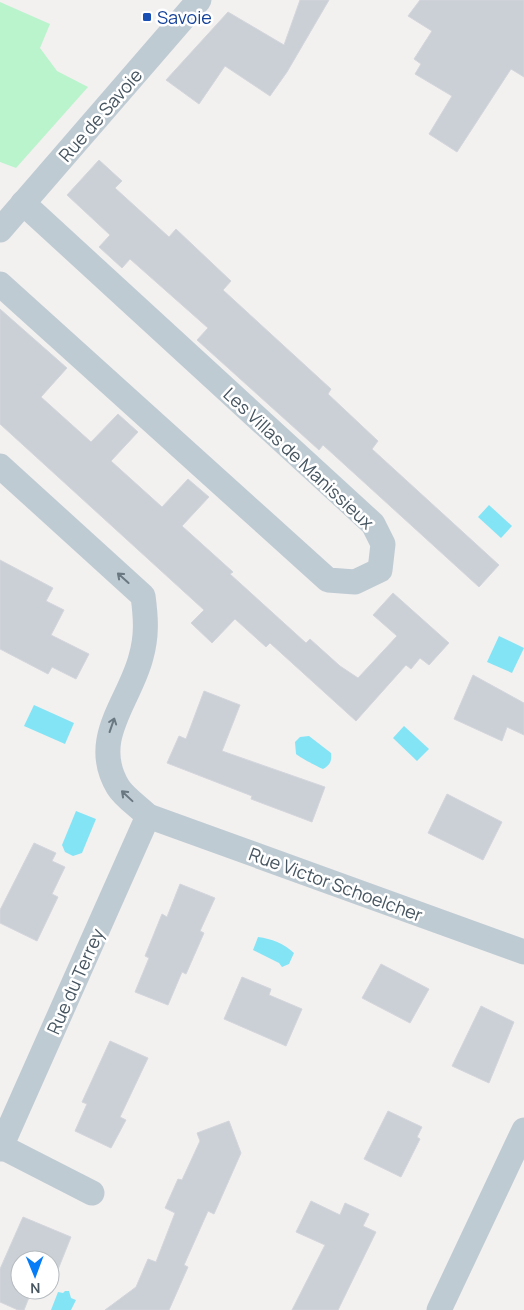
<svg xmlns="http://www.w3.org/2000/svg" width="524" height="1310" font-family="Manrope,sans-serif">
<style>
.green{fill:#baf4cd}
.water{fill:#83e4f5}
.building{fill:#cbd0d6;stroke:#d3d6dc}
.lines{fill:none;stroke-linecap:round;stroke-linejoin:round}
.minor{stroke:#bfcbd3;stroke-width:25}
.oneway{stroke:#6a7882}
.transit-dot{fill:#1a4fb4;stroke:#fff;stroke-width:2}
.labels{text-anchor:middle;dominant-baseline:central;stroke-width:5;stroke-linejoin:round;paint-order:stroke}
.transit-label{font-size:18px;fill:#164399;stroke:#fff;text-anchor:start}
.street-label{font-size:18px;fill:#465560;stroke:#fff}
</style>
<rect width="100%" height="100%" fill="#f3f0f0"/>
<polygon class="green" points="0,2 50,24 40,48 57,71 88,87 16,168 0,162"/>
<g class="water">
<polygon points="489,505 512,526 501,538 478,517"/>
<polygon points="499,636 524,648 512,673 487,662"/>
<polygon points="34,705 74,723 65,744 24,726"/>
<polygon points="404,726 429,749 417,761 393,738"/>
<path d="M309,736L331,753C332,761 330,765 323,769C318,767 299,757 296,754L295,742L300,737Z"/>
<polygon points="76,811 96,819 82,853 73,856 65,852 62,845"/>
<path d="M258,937C272,939 283,943 294,953L289,964L282,967L279,963L253,950Z"/>
<polygon points="65,1291 69,1291 71,1298 76,1300 71,1310 51,1310 58,1292 63,1293"/>
</g>
<g class="building">
<polygon points="300,0 329,0 287,72 270,96 225,66 199,104 166,80 228,12 284,45"/>
<polygon points="420,0 524,0 524,77 511,69 457,152 429,134 452,96 415,74 421,64 414,59 432,31 408,16"/>
<polygon points="99,160 122,181 115,188 169,237 176,229 231,281 223,290 331,389 328,394 378,441 372,449 499,565 479,587 323,445 319,450 197,340 208,328 130,259 122,268 99,247 110,235 67,195"/>
<polygon points="0,309 67,368 41,397 91,442 118,414 138,432 111,461 162,507 188,479 209,497 182,526 233,572 230,574 306,643 310,639 340,666 358,678 397,636 373,615 393,593 449,643 429,665 420,658 411,669 406,665 356,721 270,643 266,647 235,619 212,643 191,623 204,610 0,424"/>
<polygon points="0,560 53,588 46,601 64,610 51,635 89,654 76,679 52,667 48,674 0,649"/>
<polygon points="473,675 524,703 524,735 507,727 502,741 454,719"/>
<polygon points="204,691 240,705 222,751 325,787 312,822 251,799 252,796 167,763 179,736 186,739"/>
<polygon points="447,794 502,822 483,860 428,833"/>
<polygon points="34,843 56,853 52,861 65,867 52,894 58,897 37,941 0,923 0,910"/>
<polygon points="180,884 215,898 200,931 204,933 186,974 182,972 168,1005 135,992 149,958 145,956 162,914 167,917"/>
<polygon points="381,964 429,989 410,1023 362,998"/>
<polygon points="242,977 271,989 269,995 302,1009 286,1046 224,1019"/>
<polygon points="481,1006 514,1022 489,1083 452,1066"/>
<polygon points="110,1041 148,1058 120,1117 126,1120 111,1148 75,1131 87,1104 82,1102"/>
<polygon points="388,1111 422,1127 417,1137 420,1139 401,1177 364,1159"/>
<polygon points="229,1121 241,1153 214,1214 208,1211 184,1265 188,1267 169,1310 105,1310 136,1287 148,1259 156,1262 175,1213 165,1208 178,1179 182,1180 200,1141 197,1133"/>
<polygon points="311,1201 340,1215 345,1203 369,1214 363,1226 376,1232 338,1310 292,1310 325,1245 296,1232"/>
<polygon points="23,1217 71,1237 57,1272 50,1269 50,1260 20,1260 20,1290 32,1290 24,1310 18,1310 0,1302 0,1269"/>
</g>
<g class="lines">
<g class="minor">
<polyline points="0,230 199,0"/>
<polyline points="0,284 328,580 355,582 380,570 383,544 373,524 23,203"/>
<path d="M0,466L143,596C146,618 147,636 141,657C130,701 89,739 118,787C124,797 139,807 148,816L524,952"/>
<polyline points="0,1146 92,1193"/>
<polyline points="0,1149 148,816"/>
<polyline points="439,1310 524,1130"/>
</g>
</g>
<defs><path id="oneway-shaft" d="M-6 0H5M1.5-3L5.5 0L1.5 3" fill="none" stroke-width="1.6" stroke-linecap="round" stroke-linejoin="round" transform="scale(1.25)"/></defs>
<g class="oneway">
<use href="#oneway-shaft" transform="translate(123 578) rotate(-138)"/>
<use href="#oneway-shaft" transform="translate(112 725) rotate(-71)"/>
<use href="#oneway-shaft" transform="translate(127 796) rotate(-137)"/>
</g>
<rect class="transit-dot" x="142" y="12" width="10" height="10" rx="2.5"/>
<g class="labels">
<g class="transit-label">
<text x="157" y="17">Savoie</text>
</g>
<g class="street-label">
<text transform="translate(100 115) rotate(-49)">Rue de Savoie</text>
<text transform="translate(299 458) rotate(43)">Les Villas de Manissieux</text>
<text transform="translate(336 884) rotate(20)">Rue Victor Schoelcher</text>
<text transform="translate(75 981) rotate(-66)">Rue du Terrey</text>
</g>
</g>
<g transform="translate(35 1275) rotate(179)"><circle r="24" fill="#ffffff" stroke="#b5bbbf"/>
<path d="M0-4L9 19L0 12L-9 19Z" fill="#067df6"/>
<text y="-8" font-size="14" font-weight="bold" text-anchor="middle" fill="#465560">N</text>
</g>
</svg>
